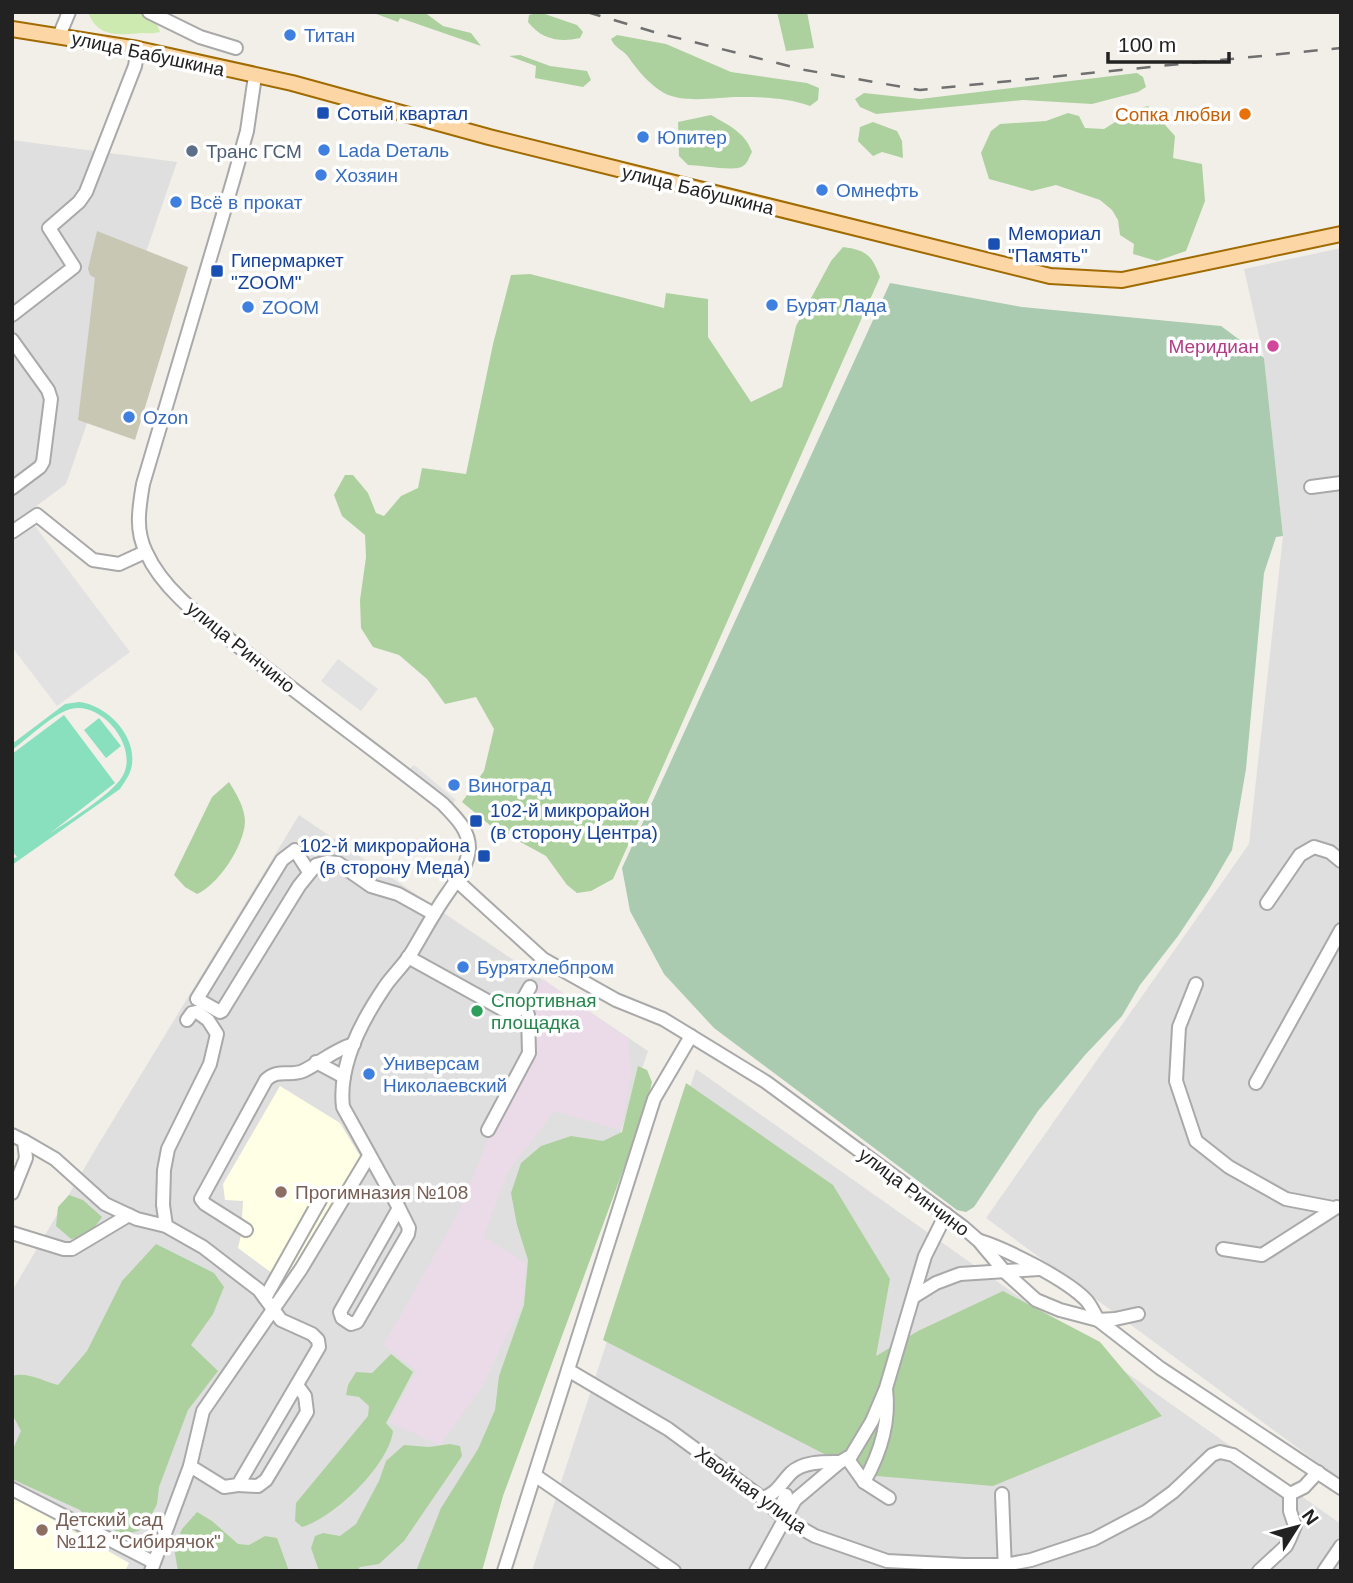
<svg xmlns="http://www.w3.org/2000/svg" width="1353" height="1583" font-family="Helvetica,sans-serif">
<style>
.residential{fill:#e0dfdf}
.industrial{fill:#ebdbe8}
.education{fill:#ffffe5}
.construction{fill:#c7c7b4}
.grass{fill:#cdebb0}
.forest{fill:#add19e}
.cemetery{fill:#aacbaf}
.pitch{fill:#88e0be}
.parking{fill:#e2e2e2}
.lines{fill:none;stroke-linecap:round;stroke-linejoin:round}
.minor-casing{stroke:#a9a9a9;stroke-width:16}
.major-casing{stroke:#a06b00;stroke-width:18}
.minor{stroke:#fff;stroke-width:12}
.major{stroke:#fcd6a4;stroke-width:14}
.rail{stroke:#707070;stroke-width:2.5;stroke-dasharray:14 14;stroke-linecap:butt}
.shop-dot{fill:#3f7fe0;stroke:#fff;stroke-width:2.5}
.transit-dot{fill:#1a4fb4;stroke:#fff;stroke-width:2.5}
.food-dot{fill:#e8710a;stroke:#fff;stroke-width:2.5}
.service-dot{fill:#5c6f8a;stroke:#fff;stroke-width:2.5}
.hotel-dot{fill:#d1479c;stroke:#fff;stroke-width:2.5}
.leisure-dot{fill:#2e9e5b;stroke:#fff;stroke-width:2.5}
.education-dot{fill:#8d6e63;stroke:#fff;stroke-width:2.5}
.labels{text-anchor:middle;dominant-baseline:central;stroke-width:7;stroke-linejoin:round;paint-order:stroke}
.shop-label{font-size:19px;fill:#366cbe;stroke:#fff;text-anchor:start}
.street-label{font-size:19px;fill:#222;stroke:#fff}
.transit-label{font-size:19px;fill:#164399;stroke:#fff;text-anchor:start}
.food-label{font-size:19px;fill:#c56008;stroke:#fff;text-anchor:end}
.service-label{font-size:19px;fill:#4e5e75;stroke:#fff;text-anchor:start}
.hotel-label{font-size:19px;fill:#b23c85;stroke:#fff;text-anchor:end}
.leisure-label{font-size:19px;fill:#27864d;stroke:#fff;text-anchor:start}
.education-label{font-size:19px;fill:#785e54;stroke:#fff;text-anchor:start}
</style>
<rect width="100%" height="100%" fill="#f2efe9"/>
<g class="residential">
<polygon points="12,140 177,162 66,484 12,524"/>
<polygon points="1341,248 1341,1480 986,1218 1249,844 1283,536 1264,358 1244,269"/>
<polygon points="299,815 648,1051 492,1514 478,1571 12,1571 12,1291 98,1145"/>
<polygon points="696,1069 1341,1524 1341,1571 532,1571"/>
</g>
<polygon class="industrial" points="543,979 627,1038 631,1074 621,1130 554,1111 507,1173 483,1237 526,1263 522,1304 483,1385 440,1445 389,1422 417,1371 384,1345 458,1214 489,1138 535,1054 533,998"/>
<g class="education">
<polygon points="280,1086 340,1123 360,1156 284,1282 238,1248 241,1235 243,1201 225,1200 223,1184"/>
<polygon points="12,1496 129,1563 125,1571 12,1571"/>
</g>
<polygon class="construction" points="97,231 188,267 135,440 78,420 95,278 90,275 88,269"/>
<path class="grass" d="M88,12C109,12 153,4 160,32C153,34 149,33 142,33C120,35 97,38 88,12Z"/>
<g class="forest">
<polygon points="371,12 424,12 443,26 471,33 481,46 400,18 398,22"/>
<path d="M539,12L577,25L583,32L580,38C559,43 541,39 528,22L529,15Z"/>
<polygon points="777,12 807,12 814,48 786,51"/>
<path d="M617,35L666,44L731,72L807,83L819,88L818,100L810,106C788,98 764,97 740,97C717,97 685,104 664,93C650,85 638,71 629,58C624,50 615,49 611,39Z"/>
<polygon points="520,55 550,66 587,71 591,80 583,87 535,78 536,66 509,56"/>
<polygon points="1137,73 1143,77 1146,87 1138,92 1092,104 1023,100 876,114 860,107 855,99 864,93 920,99"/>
<polygon points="1148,106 1175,136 1173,158 1202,164 1205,201 1186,251 1157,261 1133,254 1134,244 1120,235 1118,220 1112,210 1100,200 1056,185 1032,191 989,179 981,153 991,131 1000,124 1046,121 1068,113 1079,116 1085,128 1104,129 1136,109"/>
<path d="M711,115C728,125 745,132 752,152C749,157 748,163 743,166C736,172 700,165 688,165L679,156L678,122Z"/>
<polygon points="873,122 897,131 902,141 903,158 882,152 873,156 858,141 860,127"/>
<path d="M843,247C866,250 872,255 880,277L613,879L591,891L577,893L567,885L546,856L491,826L462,802L484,771L494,729L476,697L445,704L427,679L399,655L373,647L361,628L360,600L366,557L365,535L342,516L334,495L345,475H353L368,493L376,513L384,516L401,496L418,488L422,468L466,474L493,344L511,275L530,274L664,308L666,293L708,299V337L751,402L782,387L796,326L831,261Z"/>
<path d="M229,782C236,793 245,808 245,822C244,846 218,885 197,894L185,887L174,875L212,797Z"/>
<polygon points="638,1066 647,1070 652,1082 646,1108 503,1496 482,1571 416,1571 441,1508 478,1449 495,1410 499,1376 524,1305 528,1260 517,1225 511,1193 521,1163 541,1146 571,1136 603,1141 622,1132"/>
<polygon points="686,1083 833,1185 890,1279 876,1356 918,1331 1003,1291 1100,1342 1162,1416 993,1486 865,1475 603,1340"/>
<path d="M69,1195L83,1200L102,1217C93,1230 86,1238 71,1239L56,1226L58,1207Z"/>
<path d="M156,1244L214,1273L224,1287L213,1314L191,1345L218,1371L188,1410L159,1487L157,1504L150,1518L138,1531L120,1535L107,1524L88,1520L80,1510L12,1479V1451L21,1431L12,1414V1376C26,1371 44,1381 58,1385L87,1351L122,1281Z"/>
<path d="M391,1354L413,1372L386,1423L393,1431C389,1465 334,1518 302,1527L295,1521L296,1503L368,1416L369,1406L359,1397L346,1395L348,1385L356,1372L372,1373Z"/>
<polygon points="450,1444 460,1446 462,1456 404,1541 379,1564 360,1567 357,1571 319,1571 311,1548 315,1536 323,1533 340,1536 356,1524 379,1481 386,1461 404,1445 429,1447"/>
<polygon points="197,1512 212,1521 238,1544 249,1545 265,1536 277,1538 289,1571 178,1571 174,1548 182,1529"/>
</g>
<polygon class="cemetery" points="890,283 1022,307 1221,326 1264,358 1283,536 1276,537 1264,573 1246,769 1232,850 1208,891 1178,936 1140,985 1122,1016 1085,1055 1038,1111 974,1207 966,1212 957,1210 714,1028 664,974 630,911 622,868"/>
<g class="pitch">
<path d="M79,702C107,705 136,735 132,764C131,774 125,781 120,789L12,865V859L17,857L12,851V754L64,715L115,783L49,834C68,821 111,795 122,777C141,747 98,695 65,711C49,718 27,739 12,750V744L65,704Z"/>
<polygon points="99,718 121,746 106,758 84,730"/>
</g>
<g class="parking">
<polygon points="35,526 130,652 57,706 12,647 12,542"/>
<polygon points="338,659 378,689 361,711 321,681"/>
<polygon points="414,765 456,800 452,805 410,769"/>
</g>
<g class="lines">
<g class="minor-casing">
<g id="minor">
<polyline points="149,12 200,37 236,48"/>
<polyline points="59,36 69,12"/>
<path d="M255,76L247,131L233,181L143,484C139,508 135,530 146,552C164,593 209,623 243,650C309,703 377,752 443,804C455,817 469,829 469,848C468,867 453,885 443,900C431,918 421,937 410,955C402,967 391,977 384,988C361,1022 338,1065 343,1107L399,1208L340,1312L342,1318L351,1324L357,1322L408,1234L409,1228L399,1208"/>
<polyline points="12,315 74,267 49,228 79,202 86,192 135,66 138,49"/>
<polyline points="12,340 48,390 51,399 43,462 40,467 12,488"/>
<polyline points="1311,487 1341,483"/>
<polyline points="12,532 37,515 93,560 119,564 145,552"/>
<polyline points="309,872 295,850 282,860 197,999 220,1012 222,1011 299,886 316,865 327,862 338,863 371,886 398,894 434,914"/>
<polyline points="456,880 543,959 616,1000 663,1019 766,1082 963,1227 979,1241 1005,1272 1036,1300 1060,1310 1098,1320 1160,1368 1341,1488"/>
<polyline points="1267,903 1300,855 1314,847 1330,852 1341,861"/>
<polyline points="408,957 511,1014 516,1012 530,987"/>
<polyline points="1196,984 1179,1027 1176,1081 1196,1141 1229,1167 1286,1199 1333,1208"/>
<polyline points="316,1062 344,1077"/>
<polyline points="1256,1083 1341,930"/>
<polyline points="488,1130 529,1053 528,1015 522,1000"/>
<polyline points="12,1135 24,1141 26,1158 12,1193"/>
<polyline points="24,1141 55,1159 105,1204 137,1219 166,1226 203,1247 259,1290 281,1320 312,1334 318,1340 319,1347 238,1485 224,1487 190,1466"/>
<polyline points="166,1226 163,1205 164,1170 168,1149 210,1064 217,1034 208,1020 197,1012 192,1013 187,1020"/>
<path d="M246,1230L205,1204L201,1199L266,1080C278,1068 289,1077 303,1071C320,1063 335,1049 354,1044"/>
<polyline points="12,1233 64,1249 72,1249 129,1215"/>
<path d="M980,1241C1006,1249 1068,1280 1087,1301C1091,1306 1095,1314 1098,1320L1115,1319L1138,1314"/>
<polyline points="1223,1249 1262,1255 1337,1207"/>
<polyline points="915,1296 936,1283 960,1274 1039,1269"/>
<polyline points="265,1298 320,1200"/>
<polyline points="568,1370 668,1429 762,1498 785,1519 815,1536 887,1561 964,1565 1005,1565 1031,1560 1094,1539 1147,1511 1173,1492 1212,1455 1220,1452 1233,1455 1290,1494 1304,1487 1318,1472"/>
<polyline points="847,1458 864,1482 889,1498"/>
<polyline points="536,1476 674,1571"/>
<path d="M864,1482C880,1454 890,1421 886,1389"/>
<polyline points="238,1485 258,1486 266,1480 307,1412 305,1396 297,1385"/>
<polyline points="12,1489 153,1562"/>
<polyline points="1002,1494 1005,1571"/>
<path d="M762,1498C777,1494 781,1483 791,1473C803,1461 825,1462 840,1462"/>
<polyline points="778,1512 786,1495"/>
<polyline points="151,1571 190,1466 203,1411 301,1269 369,1156"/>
<polyline points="504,1571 654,1099 691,1036"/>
<polyline points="756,1571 795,1500 840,1462 851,1456 872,1421 886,1388 925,1256 946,1214"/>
<polyline points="1259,1571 1286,1546 1290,1538 1295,1526 1290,1511 1290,1494"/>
<polyline points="1324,1571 1341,1546"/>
</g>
</g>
<g class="major-casing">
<polyline id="major" points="12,29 138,49 292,83 489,137 1050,276 1122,280 1341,234"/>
</g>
<use href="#minor" class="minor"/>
<use href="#major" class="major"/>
<polyline class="rail" points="587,12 654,32 805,70 920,90 1341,48"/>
</g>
<g class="shop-dot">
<circle cx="290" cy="35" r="7"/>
<circle cx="643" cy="137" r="7"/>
<circle cx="324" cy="150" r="7"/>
<circle cx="321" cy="175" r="7"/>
<circle cx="822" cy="190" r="7"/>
<circle cx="176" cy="202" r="7"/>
<circle cx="772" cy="305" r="7"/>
<circle cx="248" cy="307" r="7"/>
<circle cx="129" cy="417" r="7"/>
<circle cx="454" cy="785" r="7"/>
<circle cx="463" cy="967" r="7"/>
<circle cx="369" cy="1074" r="7"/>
</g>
<g class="transit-dot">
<rect x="316" y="106" width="14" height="14" rx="3.5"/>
<rect x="987" y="237" width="14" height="14" rx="3.5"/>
<rect x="210" y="264" width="14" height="14" rx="3.5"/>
<rect x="469" y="814" width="14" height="14" rx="3.5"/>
<rect x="477" y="849" width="14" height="14" rx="3.5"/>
</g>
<circle class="food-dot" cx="1245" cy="114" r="7"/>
<circle class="service-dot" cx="192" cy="151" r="7"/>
<circle class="hotel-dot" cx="1273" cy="346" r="7"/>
<circle class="leisure-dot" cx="477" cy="1011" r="7"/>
<g class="education-dot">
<circle cx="281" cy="1192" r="7"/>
<circle cx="42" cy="1530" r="7"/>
</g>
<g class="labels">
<g class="shop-label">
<text x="304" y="35">Титан</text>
<text x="657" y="137">Юпитер</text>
<text x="338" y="150">Lada Dеталь</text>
<text x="335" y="175">Хозяин</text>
<text x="836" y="190">Омнефть</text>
<text x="190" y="202">Всё в прокат</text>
<text x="786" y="305">Бурят Лада</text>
<text x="262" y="307">ZOOM</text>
<text x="143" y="417">Ozon</text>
<text x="468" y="785">Виноград</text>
<text x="477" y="967">Бурятхлебпром</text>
<text x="383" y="1063">Универсам<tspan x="383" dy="22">Николаевский</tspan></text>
</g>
<g class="street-label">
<text transform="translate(148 54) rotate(12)">улица Бабушкина</text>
<text transform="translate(698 190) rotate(14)">улица Бабушкина</text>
<text transform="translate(241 647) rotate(39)">улица Ринчино</text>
<text transform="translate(914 1192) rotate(37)">улица Ринчино</text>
<text transform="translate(751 1490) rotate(36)">Хвойная улица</text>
</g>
<g class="transit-label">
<text x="337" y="113">Сотый квартал</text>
<text x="1008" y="233">Мемориал<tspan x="1008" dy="22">"Память"</tspan></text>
<text x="231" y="260">Гипермаркет<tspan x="231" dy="22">"ZOOM"</tspan></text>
<text x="490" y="810">102-й микрорайон<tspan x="490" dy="22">(в сторону Центра)</tspan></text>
<text x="470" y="845" text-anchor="end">102-й микрорайона<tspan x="470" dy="22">(в сторону Меда)</tspan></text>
</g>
<g class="food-label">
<text x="1231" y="114">Сопка любви</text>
</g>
<g class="service-label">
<text x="206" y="151">Транс ГСМ</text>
</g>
<g class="hotel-label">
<text x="1259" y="346">Меридиан</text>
</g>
<g class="leisure-label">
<text x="491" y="1000">Спортивная<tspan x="491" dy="22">площадка</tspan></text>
</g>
<g class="education-label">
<text x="295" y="1192">Прогимназия №108</text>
<text x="56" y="1519">Детский сад<tspan x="56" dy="22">№112 "Сибирячок"</tspan></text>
</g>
</g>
<rect width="1353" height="1583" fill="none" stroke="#222222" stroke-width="28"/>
<g transform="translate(1297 1527) rotate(54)" stroke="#ffffff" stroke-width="5" paint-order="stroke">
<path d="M0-5L12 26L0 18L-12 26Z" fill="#222222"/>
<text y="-10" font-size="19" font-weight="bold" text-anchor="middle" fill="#222222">N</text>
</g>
<path d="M1108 52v10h121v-10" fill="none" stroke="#222222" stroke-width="3.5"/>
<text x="1118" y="52" font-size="21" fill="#222222" stroke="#ffffff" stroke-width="5" paint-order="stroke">100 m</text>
</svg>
